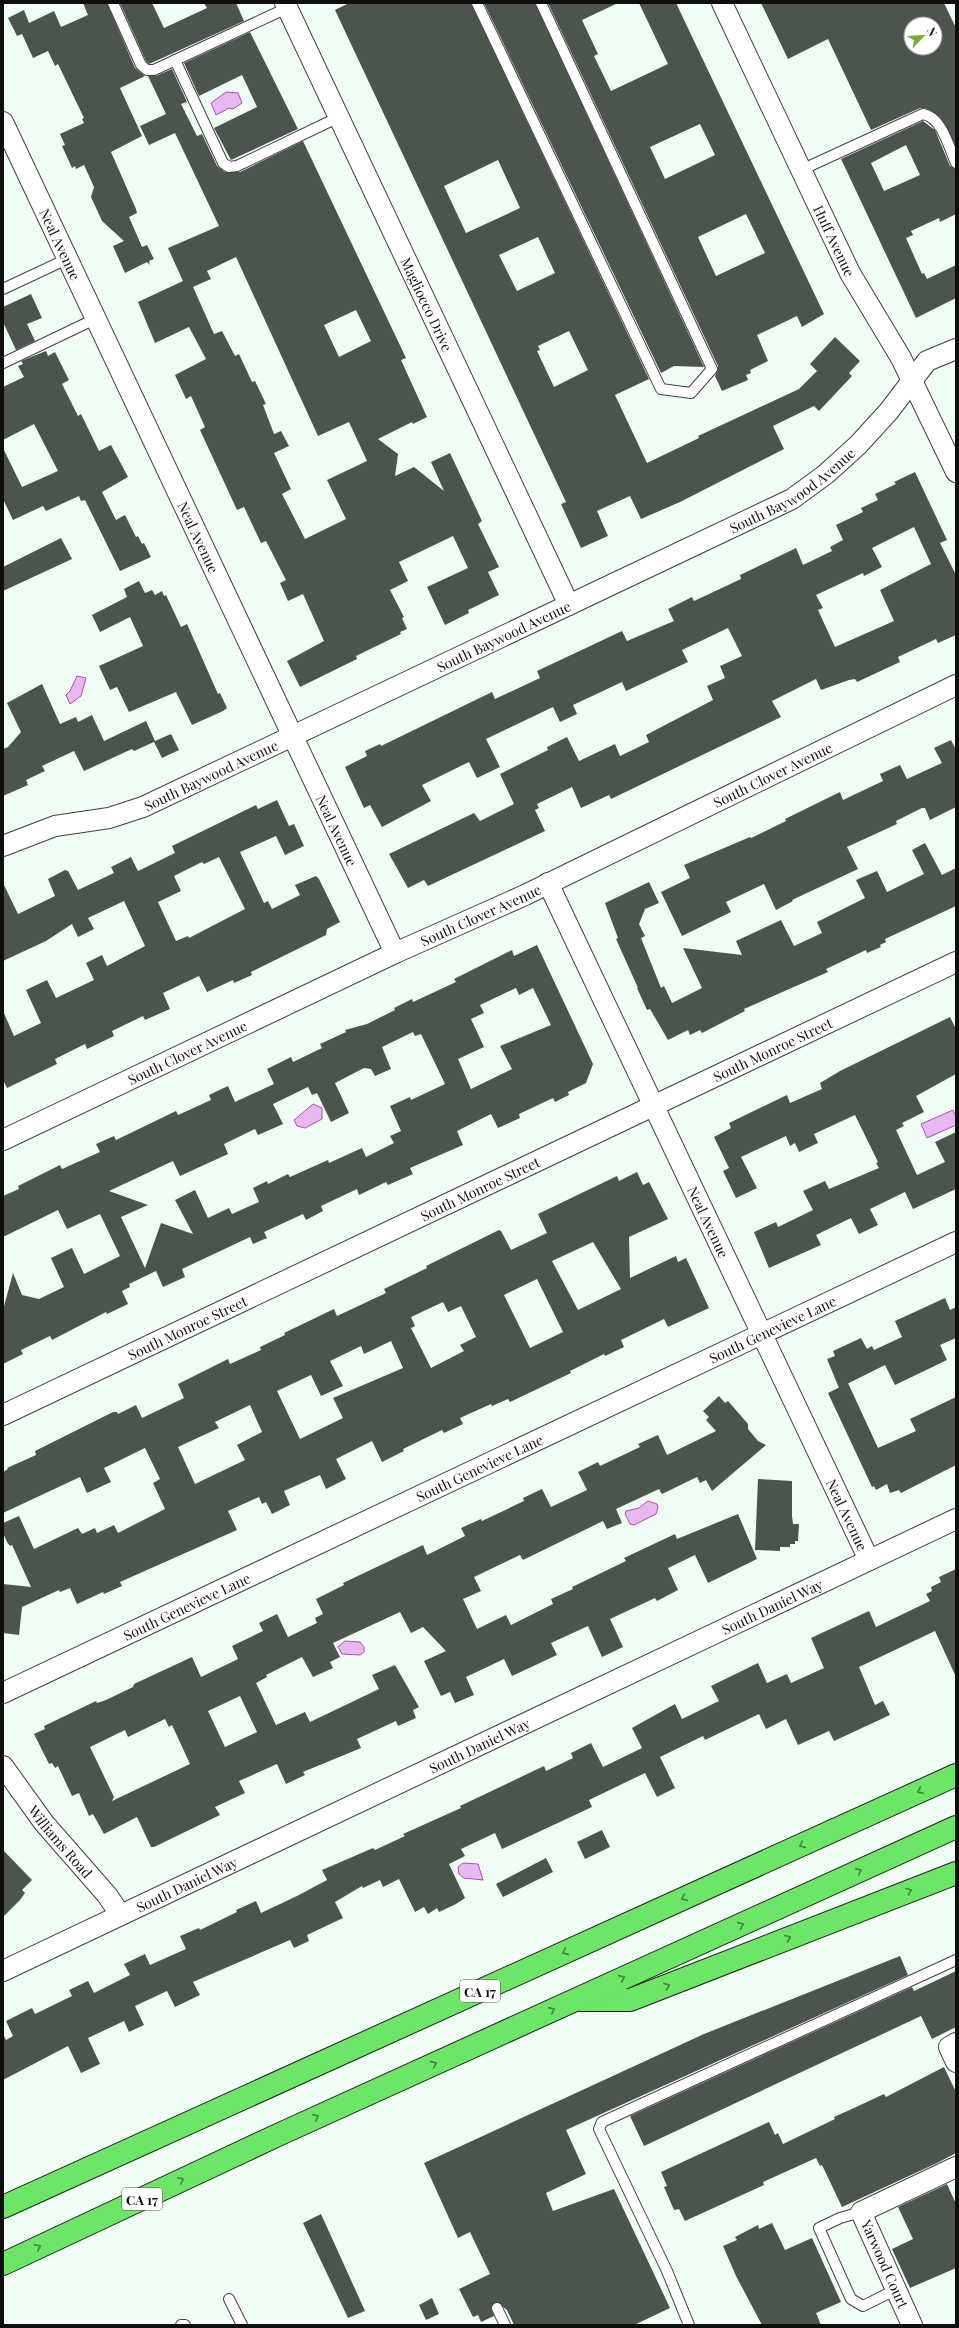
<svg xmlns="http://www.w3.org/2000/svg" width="959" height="2328" font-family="'Playfair Display',serif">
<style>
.water{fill:#e8b9f0;stroke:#b248bf}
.building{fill:#4c554b;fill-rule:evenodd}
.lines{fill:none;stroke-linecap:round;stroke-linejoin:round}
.service-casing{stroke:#414141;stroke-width:12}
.minor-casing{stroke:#414141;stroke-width:22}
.motorway-casing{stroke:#1f1f1f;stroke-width:24}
.service{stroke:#fff;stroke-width:10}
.minor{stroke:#fff;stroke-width:20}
.motorway{stroke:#6de566;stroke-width:22}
.oneway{stroke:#42843e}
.labels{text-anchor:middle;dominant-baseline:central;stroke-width:4;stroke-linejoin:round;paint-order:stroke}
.shield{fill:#fff;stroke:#565656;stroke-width:1}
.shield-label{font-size:13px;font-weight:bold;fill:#0e0e0e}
.street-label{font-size:14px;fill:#0e0e0e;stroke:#fff}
</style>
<rect width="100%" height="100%" fill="#f0fdf4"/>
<g class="water">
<polygon points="226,92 238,93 242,103 233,109 229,108 216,115 211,103"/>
<polygon points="77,676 86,678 81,696 70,704 66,695 70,691"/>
<polygon points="313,1104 322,1108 322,1119 305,1128 297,1126 294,1120"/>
<polygon points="953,1110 956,1117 956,1125 927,1138 921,1124"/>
<polygon points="648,1501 657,1504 658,1507 656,1514 634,1525 630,1524 625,1514 626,1511 639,1508"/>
<polygon points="345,1641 360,1642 364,1647 364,1652 360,1655 342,1654 338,1647"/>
<polygon points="463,1863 478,1864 483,1880 464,1878 459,1874 458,1867"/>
</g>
<g class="building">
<polygon points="83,3 107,3 135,68 145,76 120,88 142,136 111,152 136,209 137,213 129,217 142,247 147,245 154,259 149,261 150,265 147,262 125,273 113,246 124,241 102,221 91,197 94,187 84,165 76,169 75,166 72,168 62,146 65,145 60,134 84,123 82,119 84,118 58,64 55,66 48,51 33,58 22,34 17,36 8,18 24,10 29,23 54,11 61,27 88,15"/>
<polygon points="120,3 152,3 164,28 207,8 204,3 236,3 244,21 149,64 146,61"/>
<path d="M349,3H471L649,379L615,395L647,463L699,438L698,436L799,389L817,371L810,364L835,337L860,361L849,373L852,376L819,411L814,406L773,426L784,449L680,502L641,519L630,496L597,511L608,536L581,548L561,504L566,502L335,10ZM498,160L520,208L466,233L444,186ZM538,237L555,273L517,291L499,255ZM569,331L588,370L554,387L537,351L540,350L538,346Z"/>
<polygon points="484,3 535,3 704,367 674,366 661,373"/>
<path d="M548,3H618L582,20L598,54L594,56L611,91L668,64L639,3H676L824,314L802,327L797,316L757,335L768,361L750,370L751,373L746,375L748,380L722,391L715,376L718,370V366ZM700,124L715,155L665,179L650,147ZM746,214L765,253L716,276L698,237Z"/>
<path d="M761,3H944L956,28V146L940,117L925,108H920L871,130L828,39L788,59ZM911,24H935V48H911Z"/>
<polygon points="250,32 298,129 231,160 214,128 257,107 242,75 199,96 184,63"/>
<path d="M172,69L187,102L181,104L197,136L202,134L217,166L225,172H240L303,141L406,358L401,360L427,417L413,424L412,422L378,439L398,454L395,476L414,467L444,491L431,462L450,453L482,521L478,524L499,567L488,572L499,595L468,610L469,613L445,625L427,587L468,568L453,536L399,562L408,581L390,590L404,617L402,618L407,629L400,632L401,634L356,656L357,659L300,687L287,661L324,641L303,594L288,601L280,583L286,580L266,541L261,543L244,507L237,510L200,430L205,427L191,396L186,399L175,375L206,359L189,327L155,343L138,302L183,281L168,248L219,226L175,133L149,145L140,126L166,114L148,76H156ZM236,257L318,436L349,422L367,461L327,480L346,519L305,539L282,494L291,489L274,453L289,446L281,431L274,434L263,405L266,404L255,381L252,382L239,354L235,356L222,331L214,334L193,287L211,279L207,271ZM356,310L371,341L339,357L324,325Z"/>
<path d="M923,121L935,130L950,166L956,169V214L940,222L939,218L911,231L913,235L906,238L922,274L924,273L927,279L956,265V298L916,318L841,159ZM906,145L920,175L884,191L871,163Z"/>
<polygon points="31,294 42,318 27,324 35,341 16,350 3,322 3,307"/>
<polygon points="46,351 48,356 55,352 69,380 62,384 78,416 81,414 99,451 111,445 128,477 102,492 116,520 125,515 136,537 138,536 142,544 144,543 151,557 120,571 85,500 81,501 79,496 46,511 43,506 13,520 3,499 3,448 22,487 58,471 34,424 3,440 3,387 24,377 18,366 23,364 21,361"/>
<path d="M915,472L947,540L940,543L956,575V635L938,643L936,639L898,657L900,662L857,682L855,679L849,680L821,690L816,679L772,701L781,717L611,799L609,795L581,808L572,787L537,804L539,808L535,810L545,831L428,886L424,880L408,888L389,854L474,813L480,821L514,804L500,774L548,750L547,747L567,737L579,761L615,744L620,756L649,742L646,735L713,700L707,686L725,678L720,666L742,656L728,628L682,650L688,662L626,691L622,682L573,705L577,714L560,722L553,707L486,739L500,767L477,778L469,762L422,785L431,801L382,827L370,805L364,808L345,767L367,756L365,751L380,744L381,746L492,692L495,699L540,678L537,671L622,631L627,641L674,621L668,609L692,597L694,601L741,579L740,575L796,548L803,565L832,551L830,547L843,540L836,525L863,512L861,508L878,500L875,494L896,484L894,482ZM914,527L931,564L880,590L894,621L835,647L818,610L823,608L816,595L863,573L864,576L882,567L872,548Z"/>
<polygon points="61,538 72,559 3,591 3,567"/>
<polygon points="139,581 145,593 152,590 155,595 162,591 164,596 166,595 181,627 187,624 218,694 220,693 227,708 223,711 192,725 176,692 129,712 117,687 110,690 99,666 143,646 130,617 100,632 92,615 127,597 124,589"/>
<polygon points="42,684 60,724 76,717 78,722 92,715 104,741 146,721 155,741 171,734 179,750 162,758 154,742 134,751 132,749 84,771 74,751 42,766 45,771 26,780 28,785 3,796 3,749 8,747 21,732 7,703"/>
<polygon points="951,740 956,750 956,807 930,820 925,808 922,808 896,821 897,824 847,847 858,869 792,900 793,901 776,910 764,884 726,902 731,912 682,936 661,892 690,878 684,865 750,837 751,838 786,821 785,819 840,792 843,800 883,781 880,774 900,765 907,779 942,763 934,748"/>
<path d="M277,800L289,826L294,824L304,846L285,855L276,836L240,852L264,903L268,901L272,909L300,895L295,885L316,876L319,879L340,922L327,929L326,935L251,972L252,975L234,983L233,980L207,992L199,976L163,993L170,1009L145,1020L143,1016L112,1031L114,1036L87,1049L85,1044L55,1059L57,1064L7,1088L3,1080V1011L14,1036L41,1023L26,990L47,980L56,998L94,980L86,963L102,955L107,966L145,946L124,901L88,918L94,929L78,937L72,924L46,941L3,961V883L18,914L55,896L48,879L65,870L68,871L78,890L114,873L111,867L131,857L138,871L175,853L172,846L256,805L258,809ZM219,857L245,909L189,938L188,936L176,941L158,902L181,891L174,876L202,862L204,864Z"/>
<polygon points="925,843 942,875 956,868 956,906 885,939 886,942 880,945 881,947 867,953 866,950 826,969 828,972 744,1009 745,1011 702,1033 700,1030 690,1035 688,1030 668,1040 650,1009 647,1010 637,988 638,988 616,939 618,938 605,903 649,882 659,903 645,909 639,924 645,936 641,938 661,988 664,986 672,1003 702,988 683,948 742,955 736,941 781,920 794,946 822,933 817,922 865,898 856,880 877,871 887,892 924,874 912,850"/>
<path d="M537,945L593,1064L586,1083L568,1092L569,1095L555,1102L553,1098L519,1114L520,1118L498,1128L491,1114L457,1131L463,1145L410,1168L413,1174L388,1185L386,1182L359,1195L357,1189L321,1206L323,1211L306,1220L303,1214L264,1232L267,1238L253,1244L250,1237L182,1269L185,1277L163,1287L156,1271L129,1284L130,1287L122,1291L128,1304L107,1314L106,1312L52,1340L50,1336L21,1350L23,1354L3,1364V1310L13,1273L22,1295L39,1299L64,1287L51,1258L72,1248L84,1274L120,1256L100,1214L67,1229L58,1210L3,1237V1196L19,1189L18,1186L60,1165L62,1169L100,1152L96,1144L114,1136L116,1140L176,1111L178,1115L211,1100L209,1095L228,1086L235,1102L274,1084L267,1069L291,1057L293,1062L322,1048L320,1044L346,1032L345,1030L367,1024L395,1010L394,1008L412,999L413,1002L456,982L454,979L512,950L514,956ZM516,988L519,995L533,988L551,1025L500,1046L512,1069L471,1089L458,1059L484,1047L471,1019L484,1013L480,1005ZM413,1032L415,1036L421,1034L445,1084L411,1100L410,1097L390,1106L401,1131L390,1136L394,1143L366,1157L362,1148L329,1163L328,1160L290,1177L288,1174L268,1184L267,1181L253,1188L259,1202L232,1214L229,1208L208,1218L195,1190L175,1200L193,1234L161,1223L145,1268L121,1217L148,1205L109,1191L173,1161L180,1176L228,1154L224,1144L255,1129L258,1135L283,1124L273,1104L308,1087L312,1095L317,1093L331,1122L349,1113L335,1083L364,1068L371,1069L375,1076L391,1069L382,1047Z"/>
<polygon points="950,1017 956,1029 956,1074 916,1096 924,1112 902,1123 904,1126 896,1130 917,1175 945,1162 935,1142 956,1132 956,1189 913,1209 905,1192 870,1209 878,1225 859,1234 851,1218 816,1235 821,1245 769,1268 754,1232 776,1222 778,1227 813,1210 803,1191 825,1181 829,1189 879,1168 876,1163 878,1162 855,1115 814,1134 818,1143 799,1152 795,1143 790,1146 786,1136 741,1157 757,1188 736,1198 723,1171 729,1168 714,1137 731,1128 729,1123 787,1095 790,1103 822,1089 820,1083 840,1071"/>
<path d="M637,1172L643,1185L649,1182L668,1219L629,1237L630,1278L676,1256L678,1262L686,1258L709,1308L668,1327L664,1319L621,1340L624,1347L605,1356L604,1354L570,1371L571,1373L510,1402L508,1399L492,1406L491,1404L460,1418L463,1424L444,1433L442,1430L403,1449L404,1451L382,1462L372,1441L336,1459L346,1479L326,1489L320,1475L284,1491L290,1505L272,1514L266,1502L262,1504L259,1497L228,1511L237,1530L120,1582L122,1586L104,1594L103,1592L77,1604L70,1588L60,1592L59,1590L22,1607L19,1635L3,1633V1584L31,1587L12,1545L10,1546L7,1542L3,1533V1523L19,1516L34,1549L78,1528L82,1534L95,1528L97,1533L114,1525L118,1533L165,1509L153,1483L160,1479L145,1448L104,1468L111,1482L87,1493L80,1477L3,1513V1472L8,1469L7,1468L36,1455L35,1451L113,1412H117L118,1414L136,1405L142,1418L184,1398L178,1384L228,1359L230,1364L261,1350L260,1347L285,1335L284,1333L334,1309L337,1316L386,1293L384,1289L427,1268L426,1266L499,1230L501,1231L511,1250L547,1233L538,1214L617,1176L619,1181ZM593,1242L621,1289L578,1310L552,1261ZM537,1279L563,1332L530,1348L504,1295ZM443,1302L448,1312L461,1306L476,1337L460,1345L464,1351L431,1368L411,1328L415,1326L411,1317ZM391,1341L403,1368L333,1398L343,1418L300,1439L277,1391L311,1375L321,1396L343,1386L330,1361L361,1346L364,1354ZM250,1405L262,1432L237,1445L245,1460L195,1484L178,1447L219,1428L215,1422Z"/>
<polygon points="945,1298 950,1310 956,1307 956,1338 940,1345 947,1360 895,1385 885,1365 839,1388 827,1359 835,1356 833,1351 861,1338 867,1349 872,1346 874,1350 902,1337 895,1321"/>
<polygon points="848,1383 878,1448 916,1431 910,1419 956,1397 956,1465 901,1493 899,1490 890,1493 887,1484 876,1490 874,1486 872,1487 828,1393"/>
<path d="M719,1396L725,1403L728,1401L748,1424V1429L758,1441L766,1445L712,1491L706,1480L700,1483L697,1477L662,1494L659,1489L616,1509L622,1523L607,1529L603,1521L523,1560L520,1555L474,1577L481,1591L463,1599L477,1629L506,1615L511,1625L553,1604L551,1599L573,1589L572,1587L626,1561L624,1558L675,1534L677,1539L738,1514L757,1559L708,1583L695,1555L668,1568L678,1590L657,1601L655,1598L610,1619L623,1647L602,1657L588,1626L551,1643L557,1655L512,1676L504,1659L466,1677L474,1695L455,1703L450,1692L441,1696L424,1661L446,1651L423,1627L411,1633L400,1612L333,1643L340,1657L330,1662L333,1668L313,1677L302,1657L266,1675L267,1677L256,1683L276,1725L305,1712L310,1722L379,1689L372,1675L395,1665L419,1707L413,1710L416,1718L398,1726L396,1721L357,1739L361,1748L303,1772L305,1775L286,1784L277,1764L239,1781L245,1793L215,1807L220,1815L154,1847H151L137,1817L104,1834L93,1814L89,1816L79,1793L72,1796L58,1766L55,1768L52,1763L49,1764L34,1734L45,1729L44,1726L96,1701L97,1703L106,1700L133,1687L134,1684L192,1657L201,1677L238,1659L232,1646L263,1631L259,1623L277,1614L288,1637L317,1623L315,1618L323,1614L316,1599L344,1585L343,1583L423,1545L427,1555L465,1536L461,1528L481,1519L482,1521L524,1501L523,1498L542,1489L551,1507L587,1490L578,1472L598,1462L600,1466L640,1447L638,1444L658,1435L667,1455L716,1431L706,1420L709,1417L703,1411ZM240,1696L257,1732L225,1747L208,1711ZM165,1719L169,1727L172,1725L190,1764L112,1801L114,1797L90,1747L125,1730L128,1737Z"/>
<polygon points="758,1479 792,1481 792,1516 793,1524 799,1524 798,1541 795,1541 795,1544 790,1544 790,1547 780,1547 780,1551 755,1550"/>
<polygon points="956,1569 956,1677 935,1631 859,1667 875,1705 883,1701 890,1715 834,1741 829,1731 798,1745 786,1719 766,1729 759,1714 705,1740 703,1736 660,1757 675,1788 657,1797 645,1773 589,1800 592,1807 502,1849 495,1833 461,1849 465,1856 449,1864 465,1898 456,1904 439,1912 437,1908 428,1914 424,1907 415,1912 399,1879 383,1887 380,1880 363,1888 362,1886 335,1902 343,1918 307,1935 309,1941 294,1948 290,1940 193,1982 200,1995 175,2007 167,1991 135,2006 144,2025 129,2032 124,2021 88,2038 100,2064 81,2073 68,2046 3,2080 3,2034 6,2040 13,2036 6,2021 32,2008 35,2014 72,1996 69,1990 88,1981 94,1993 130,1975 124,1964 145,1954 150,1965 186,1949 180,1936 199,1928 200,1930 237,1912 236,1910 256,1901 261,1913 297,1896 327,1880 322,1870 373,1848 375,1850 405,1836 403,1834 461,1808 460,1806 544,1766 546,1771 573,1758 571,1753 591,1743 603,1767 642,1748 632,1728 675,1704 682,1719 719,1701 711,1686 758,1663 767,1683 787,1674 791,1683 824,1668 811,1638 869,1611 876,1627 930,1601 926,1594 932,1591 931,1587 941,1582 939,1577"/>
<polygon points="602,1830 610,1847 585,1859 577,1842"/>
<polygon points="3,1850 32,1880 22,1890 25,1893 20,1900 3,1917"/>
<polygon points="546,1858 553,1872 503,1897 496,1884"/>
<polygon points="900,1956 908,1975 566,2130 586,2174 546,2193 553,2211 614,2189 670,2308 634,2325 514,2325 507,2310 497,2302 491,2307 494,2316 481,2322 478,2315 473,2317 459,2289 490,2274 470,2232 458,2238 424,2163 704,2034"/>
<polygon points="956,1971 956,2027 932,2039 921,2016 644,2146 630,2116 912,1987 914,1991"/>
<polygon points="944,2067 956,2092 956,2153 937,2163 842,2207 822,2165 820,2166 816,2158 763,2182 764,2185 685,2221 679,2209 674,2210 664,2187 667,2186 661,2172 769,2122 775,2135 778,2133 783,2144 835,2119 834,2117 854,2108 884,2094 886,2097"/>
<polygon points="947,2184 956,2204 956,2268 910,2288 892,2249 913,2239 898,2207"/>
<polygon points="321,2214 365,2311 348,2318 303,2223"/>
<polygon points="772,2223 785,2250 812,2238 841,2302 816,2313 821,2325 762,2325 736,2276 723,2246 737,2240 735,2237 758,2225 759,2229"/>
<polygon points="432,2298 439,2314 426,2320 419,2305"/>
</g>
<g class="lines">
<g class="service-casing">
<g id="service">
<polyline points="113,3 141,65 147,70 154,70 287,8"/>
<polyline points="477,3 661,389 691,393 712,369 541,3"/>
<polyline points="175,60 223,163 229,167 237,166 339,117"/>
<path d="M801,170L923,114C942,117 949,148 956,163"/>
<polyline points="3,289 67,259"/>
<polyline points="3,363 95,319"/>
<polyline points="861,2212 840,2218 819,2228 851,2299 863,2306 897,2289"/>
<polyline points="229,2299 242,2325"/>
<polyline points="497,2308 505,2325"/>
<polyline points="181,2325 185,2325"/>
<polyline points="689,2325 667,2271 599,2129 602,2122 956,1960"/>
</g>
</g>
<g class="minor-casing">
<g id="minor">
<path id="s1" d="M285,3L569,605"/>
<path id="s2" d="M722,3L850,273L901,358L956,472"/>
<path id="s3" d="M3,122L395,953"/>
<path id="s4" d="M3,846L55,826L109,818L143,807L792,499L826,474L858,445L889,411L927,361L956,349"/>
<path id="s5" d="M548,883L869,1560"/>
<path id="s6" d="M3,1140L395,953L525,895L956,685"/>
<path id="s7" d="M3,1415L956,962"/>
<path id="s8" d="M3,1693L956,1242"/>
<path id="s9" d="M3,1766L44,1823L107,1895L120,1914"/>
<path id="s10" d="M3,1971L956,1519"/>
<polyline points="956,2043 949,2047 956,2062"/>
<polyline points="912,2325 861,2212 956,2167"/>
</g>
</g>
<g class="motorway-casing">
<g id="motorway">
<polyline points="581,2000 630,2000 956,1873"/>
<polyline points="3,2207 956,1775"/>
<polyline points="3,2264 280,2134 956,1827"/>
</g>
</g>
<use href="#service" class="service"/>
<use href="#minor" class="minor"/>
<use href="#motorway" class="motorway"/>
</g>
<defs><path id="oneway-chevron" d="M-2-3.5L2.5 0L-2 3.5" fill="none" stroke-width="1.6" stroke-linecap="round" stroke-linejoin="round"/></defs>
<g class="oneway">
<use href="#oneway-chevron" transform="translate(920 1791) rotate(156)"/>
<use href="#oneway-chevron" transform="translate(802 1845) rotate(156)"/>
<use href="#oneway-chevron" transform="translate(859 1871) rotate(-24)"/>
<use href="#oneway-chevron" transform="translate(909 1891) rotate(-21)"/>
<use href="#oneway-chevron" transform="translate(684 1898) rotate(156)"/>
<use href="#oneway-chevron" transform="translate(741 1925) rotate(-24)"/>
<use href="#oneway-chevron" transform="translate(788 1938) rotate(-21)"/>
<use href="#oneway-chevron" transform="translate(565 1952) rotate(156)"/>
<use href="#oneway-chevron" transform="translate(622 1978) rotate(-24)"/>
<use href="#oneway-chevron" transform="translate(667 1986) rotate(-21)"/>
<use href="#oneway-chevron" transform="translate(552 2010) rotate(-24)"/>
<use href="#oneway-chevron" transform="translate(434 2064) rotate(-24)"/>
<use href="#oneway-chevron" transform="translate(316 2117) rotate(-24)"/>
<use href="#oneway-chevron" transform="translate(181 2180) rotate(-25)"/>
<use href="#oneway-chevron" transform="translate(38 2247) rotate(-25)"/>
</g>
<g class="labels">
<g class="shield">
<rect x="460" y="1980" width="40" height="22" rx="3"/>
<rect x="122" y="2188" width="40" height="22" rx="3"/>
</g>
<g class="shield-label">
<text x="480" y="1991">CA 17</text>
<text x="142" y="2199">CA 17</text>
</g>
<g class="street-label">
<text stroke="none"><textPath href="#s2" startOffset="263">Huff Avenue</textPath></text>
<text stroke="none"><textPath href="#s3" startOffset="135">Neal Avenue</textPath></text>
<text stroke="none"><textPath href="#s1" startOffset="333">Magliocco Drive</textPath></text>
<text stroke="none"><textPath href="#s4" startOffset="869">South Baywood Avenue</textPath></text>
<text stroke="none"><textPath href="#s3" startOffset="459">Neal Avenue</textPath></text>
<text stroke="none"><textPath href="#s4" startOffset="545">South Baywood Avenue</textPath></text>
<text stroke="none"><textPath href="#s4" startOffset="221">South Baywood Avenue</textPath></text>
<text stroke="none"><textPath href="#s6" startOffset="852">South Clover Avenue</textPath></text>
<text stroke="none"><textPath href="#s3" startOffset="783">Neal Avenue</textPath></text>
<text stroke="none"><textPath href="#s6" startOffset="528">South Clover Avenue</textPath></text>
<text stroke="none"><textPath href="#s7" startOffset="852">South Monroe Street</textPath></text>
<text stroke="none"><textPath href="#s6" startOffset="204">South Clover Avenue</textPath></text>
<text stroke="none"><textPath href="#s7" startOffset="528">South Monroe Street</textPath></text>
<text stroke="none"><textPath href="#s5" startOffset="375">Neal Avenue</textPath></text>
<text stroke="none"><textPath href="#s7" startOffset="204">South Monroe Street</textPath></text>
<text stroke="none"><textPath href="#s8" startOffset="851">South Genevieve Lane</textPath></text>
<text stroke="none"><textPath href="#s8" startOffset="527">South Genevieve Lane</textPath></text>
<text stroke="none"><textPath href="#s5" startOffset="699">Neal Avenue</textPath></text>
<text stroke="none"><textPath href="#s8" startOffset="203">South Genevieve Lane</textPath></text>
<text stroke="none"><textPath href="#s10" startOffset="851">South Daniel Way</textPath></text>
<text stroke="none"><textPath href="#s10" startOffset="527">South Daniel Way</textPath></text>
<text stroke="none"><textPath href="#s9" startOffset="95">Williams Road</textPath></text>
<text stroke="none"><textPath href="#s10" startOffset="203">South Daniel Way</textPath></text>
<text transform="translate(885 2264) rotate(66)">Yarwood Court</text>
</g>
</g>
<rect width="959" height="2328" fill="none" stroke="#0e0e0e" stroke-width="8"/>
<g transform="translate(923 36) rotate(65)"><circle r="19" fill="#ffffff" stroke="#9f9f9f"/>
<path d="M0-3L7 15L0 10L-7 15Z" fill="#78af34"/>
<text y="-6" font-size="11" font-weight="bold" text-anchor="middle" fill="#0e0e0e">N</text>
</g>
</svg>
